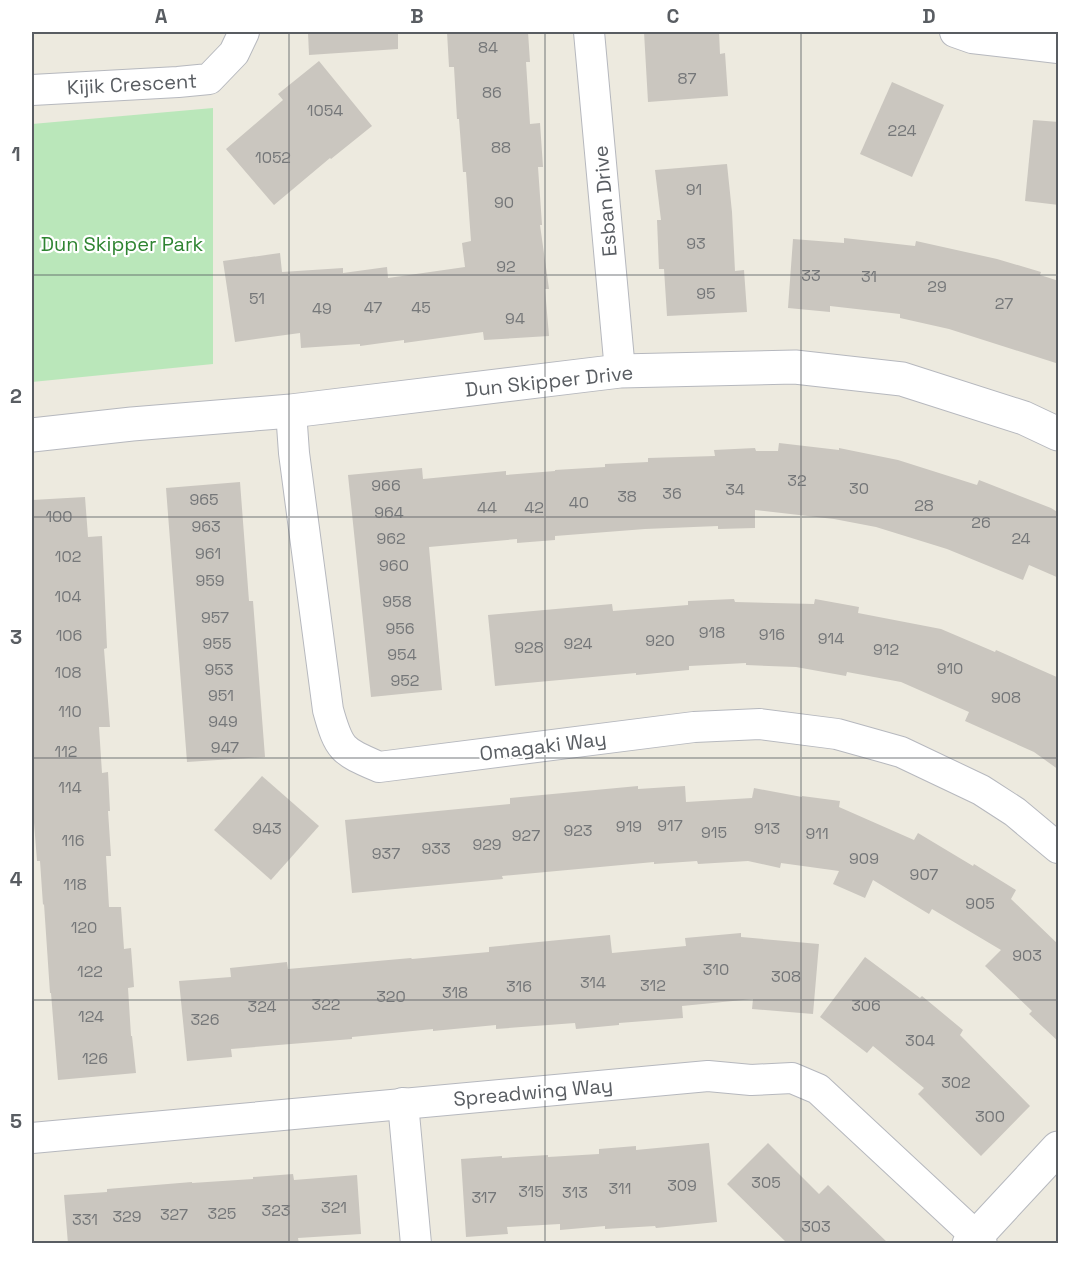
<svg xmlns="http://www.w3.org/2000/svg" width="1090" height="1275" font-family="'Space Grotesk',sans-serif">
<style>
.green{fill:#bae7ba}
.building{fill:#cac6bf}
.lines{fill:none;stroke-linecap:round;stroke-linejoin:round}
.minor-casing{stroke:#b6b8be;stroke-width:32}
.tertiary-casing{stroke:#b6b8be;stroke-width:35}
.minor{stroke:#fff;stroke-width:30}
.tertiary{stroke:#fff;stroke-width:33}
.grid{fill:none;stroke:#595d62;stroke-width:1.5;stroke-opacity:0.55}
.labels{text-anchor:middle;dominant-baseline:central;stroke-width:4.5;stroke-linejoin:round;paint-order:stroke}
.number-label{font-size:16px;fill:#757779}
.street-label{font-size:20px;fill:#595d62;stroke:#fff}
.park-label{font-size:20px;fill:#2e8431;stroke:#fff}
.neatline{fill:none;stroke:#595d62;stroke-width:2}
.grid-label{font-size:20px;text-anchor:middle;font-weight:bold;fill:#595d62}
</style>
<rect width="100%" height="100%" fill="#edeadf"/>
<polygon class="green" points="213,108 213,364 32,382 32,124"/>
<g class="building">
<polygon points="308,32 398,32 398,49 309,55"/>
<polygon points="447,32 528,32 530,62 526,62 530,124 540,123 543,167 538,167 542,225 540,225 549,289 545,289 549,336 484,340 483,332 404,343 404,340 360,346 360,344 301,348 300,333 235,342 223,261 280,253 282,272 343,268 343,273 387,267 388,278 465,267 462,243 471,241 466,172 463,172 459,119 457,119 454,67 449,67"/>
<polygon points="644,32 719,32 720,54 725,53 728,96 648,102"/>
<polygon points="319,61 372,126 331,159 330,158 274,205 226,149 283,100 278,94"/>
<polygon points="892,82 944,105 912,177 860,154"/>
<polygon points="1033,120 1059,122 1059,205 1025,201"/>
<polygon points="727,164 732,212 735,271 744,270 747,312 667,316 664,269 659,269 657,220 661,220 655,170"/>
<polygon points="844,238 915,246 916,241 997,259 1041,272 1040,275 1059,281 1059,364 949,329 900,318 900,314 830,306 830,312 788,308 793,239 844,243"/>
<polygon points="779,443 839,450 839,448 898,460 977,485 979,480 1051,508 1059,513 1059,578 1029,565 1023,580 947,549 876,527 834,519 755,510 755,528 718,529 718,526 645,529 555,536 555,540 517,543 517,539 429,547 442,690 371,697 348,475 422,468 423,479 506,471 506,475 555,471 555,470 605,467 605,464 648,462 648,458 715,456 714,450 755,448 756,451 778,451"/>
<polygon points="240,482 249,601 253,601 265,757 187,762 166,488"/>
<polygon points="85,497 88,537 102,536 107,648 104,649 110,727 99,727 102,773 108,772 110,811 108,811 111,856 106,856 109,907 121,907 124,949 131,948 134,987 128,988 131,1036 132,1036 136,1073 58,1080 51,993 50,993 44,904 43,905 40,861 37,861 32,797 32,500"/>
<polygon points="734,599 735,602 814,604 815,599 859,607 858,613 941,629 995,652 996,650 1059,678 1059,770 1034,752 965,721 969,712 901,682 847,672 846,676 796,667 746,665 746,663 689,666 689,670 636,675 636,673 495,686 488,615 612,604 613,611 688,605 688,601"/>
<polygon points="262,776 319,826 271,880 214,830"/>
<polygon points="638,786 638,789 685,786 686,802 752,798 754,788 802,797 802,796 840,801 839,807 914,840 918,833 973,866 974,864 1016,890 1011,899 1059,945 1059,1042 1029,1014 1032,1011 985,966 1001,950 932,909 929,914 873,880 865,898 833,884 839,871 781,863 780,868 748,861 698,864 697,861 654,864 654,862 502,876 503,879 352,893 345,820 510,804 510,798"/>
<polygon points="741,933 741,937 819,944 813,1014 752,1009 753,999 682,1006 683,1018 619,1023 619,1025 576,1029 575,1023 496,1029 496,1025 433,1031 433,1029 352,1037 352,1039 231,1049 232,1057 187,1061 179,981 231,977 230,968 287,962 288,969 411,958 412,959 489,952 489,947 610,935 612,953 686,946 685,938"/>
<polygon points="865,957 920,998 922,996 963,1030 960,1035 1030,1106 981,1156 918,1094 924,1088 873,1046 867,1053 820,1017"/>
<polygon points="709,1143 717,1222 656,1228 655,1226 605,1229 605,1226 560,1230 560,1224 507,1227 508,1234 466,1237 461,1159 502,1156 502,1158 548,1155 548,1157 599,1154 599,1149 636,1146 636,1150"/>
<polygon points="768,1143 819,1194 828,1185 889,1244 788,1244 727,1184"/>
<polygon points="293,1174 294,1180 357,1175 361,1234 298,1238 299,1244 68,1244 64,1195 107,1192 107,1189 192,1182 192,1183 253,1179 253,1177"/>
</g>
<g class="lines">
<g class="minor-casing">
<g id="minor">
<polyline points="589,32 620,371"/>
<polyline points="955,32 972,38 1058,48"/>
<polyline points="32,90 178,82 209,79 234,53 244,32"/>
<path d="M291,411L294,453L328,710C339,750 342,751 379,767L694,727L760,724L837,734L901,752L981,790L1015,812L1058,848"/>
<polyline points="403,1103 416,1244"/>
<polyline points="32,1138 708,1076 751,1080 792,1078 818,1089 976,1236 982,1244"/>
</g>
</g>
<g class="tertiary-casing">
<g id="tertiary">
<polyline points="32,435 132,424 291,411 620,371 795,367 902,379 1024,418 1058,434"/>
<polyline points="969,1244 1058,1148"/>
</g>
</g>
<use href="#minor" class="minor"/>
<use href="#tertiary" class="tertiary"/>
</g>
<path class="grid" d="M289,32V1244M545,32V1244M801,32V1244M32,275H1058M32,517H1058M32,758H1058M32,1000H1058"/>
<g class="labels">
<g class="number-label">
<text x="488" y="47">84</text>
<text x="687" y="78">87</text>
<text x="492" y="92">86</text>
<text x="325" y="110">1054</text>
<text x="902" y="130">224</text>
<text x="501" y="147">88</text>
<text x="273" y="157">1052</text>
<text x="694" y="189">91</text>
<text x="504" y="202">90</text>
<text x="696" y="243">93</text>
<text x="506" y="266">92</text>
<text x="811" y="275">33</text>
<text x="869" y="276">31</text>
<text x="937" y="286">29</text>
<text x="706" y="293">95</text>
<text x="257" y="298">51</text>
<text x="1004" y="303">27</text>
<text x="373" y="307">47</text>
<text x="421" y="307">45</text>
<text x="322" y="308">49</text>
<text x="515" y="318">94</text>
<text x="797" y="480">32</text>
<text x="386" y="485">966</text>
<text x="859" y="488">30</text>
<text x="735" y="489">34</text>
<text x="672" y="493">36</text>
<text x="627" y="496">38</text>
<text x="204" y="499">965</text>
<text x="579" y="502">40</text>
<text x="924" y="505">28</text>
<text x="487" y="507">44</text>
<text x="534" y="507">42</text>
<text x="389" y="512">964</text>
<text x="59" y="516">100</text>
<text x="981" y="522">26</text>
<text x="206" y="526">963</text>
<text x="391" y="538">962</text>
<text x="1021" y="538">24</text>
<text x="208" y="553">961</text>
<text x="68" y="556">102</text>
<text x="394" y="565">960</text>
<text x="210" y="580">959</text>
<text x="68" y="596">104</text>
<text x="397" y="601">958</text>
<text x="215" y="617">957</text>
<text x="400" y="628">956</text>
<text x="712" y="632">918</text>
<text x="772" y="634">916</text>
<text x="69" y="635">106</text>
<text x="831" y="638">914</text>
<text x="660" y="640">920</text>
<text x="217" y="643">955</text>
<text x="578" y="643">924</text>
<text x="529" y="647">928</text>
<text x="886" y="649">912</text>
<text x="402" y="654">954</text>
<text x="950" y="668">910</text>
<text x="219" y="669">953</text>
<text x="68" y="672">108</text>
<text x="405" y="680">952</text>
<text x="221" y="695">951</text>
<text x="1006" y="697">908</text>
<text x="70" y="711">110</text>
<text x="223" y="721">949</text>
<text x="225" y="747">947</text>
<text x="66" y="751">112</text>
<text x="70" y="787">114</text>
<text x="670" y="825">917</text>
<text x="629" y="826">919</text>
<text x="267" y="828">943</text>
<text x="767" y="828">913</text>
<text x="578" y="830">923</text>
<text x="714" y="832">915</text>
<text x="817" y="833">911</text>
<text x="526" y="835">927</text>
<text x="73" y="840">116</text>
<text x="487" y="844">929</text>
<text x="436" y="848">933</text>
<text x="386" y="853">937</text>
<text x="864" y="858">909</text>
<text x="924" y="874">907</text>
<text x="75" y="884">118</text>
<text x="980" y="903">905</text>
<text x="84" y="927">120</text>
<text x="1027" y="955">903</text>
<text x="716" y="969">310</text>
<text x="90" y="971">122</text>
<text x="786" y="976">308</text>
<text x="593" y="982">314</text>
<text x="653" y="985">312</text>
<text x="519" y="986">316</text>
<text x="455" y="992">318</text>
<text x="391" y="996">320</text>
<text x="326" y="1004">322</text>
<text x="866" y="1005">306</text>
<text x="262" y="1006">324</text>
<text x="91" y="1016">124</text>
<text x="205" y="1019">326</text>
<text x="920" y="1040">304</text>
<text x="95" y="1058">126</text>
<text x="956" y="1082">302</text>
<text x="990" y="1116">300</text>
<text x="766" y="1182">305</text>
<text x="682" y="1185">309</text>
<text x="620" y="1188">311</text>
<text x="531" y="1191">315</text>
<text x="575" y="1192">313</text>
<text x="484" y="1197">317</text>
<text x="334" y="1207">321</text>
<text x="276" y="1210">323</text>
<text x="222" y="1213">325</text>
<text x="174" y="1214">327</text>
<text x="127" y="1216">329</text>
<text x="85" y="1219">331</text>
<text x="816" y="1226">303</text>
</g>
<g class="street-label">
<text transform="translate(132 84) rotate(-3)">Kijik Crescent</text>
<text transform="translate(605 201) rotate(-95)">Esban Drive</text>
<text transform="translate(549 381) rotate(-6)">Dun Skipper Drive</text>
<text transform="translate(543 746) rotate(-7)">Omagaki Way</text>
<text transform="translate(533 1092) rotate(-5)">Spreadwing Way</text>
</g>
<g class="park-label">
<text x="122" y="244">Dun Skipper Park</text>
</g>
</g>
<rect width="1090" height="1275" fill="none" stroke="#ffffff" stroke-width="66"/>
<rect x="33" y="33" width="1024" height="1209" class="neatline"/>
<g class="grid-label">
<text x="161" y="23">A</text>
<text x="417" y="23">B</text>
<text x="673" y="23">C</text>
<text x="929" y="23">D</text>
<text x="16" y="161">1</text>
<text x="16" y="403">2</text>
<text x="16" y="644">3</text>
<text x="16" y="886">4</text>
<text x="16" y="1128">5</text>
</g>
</svg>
